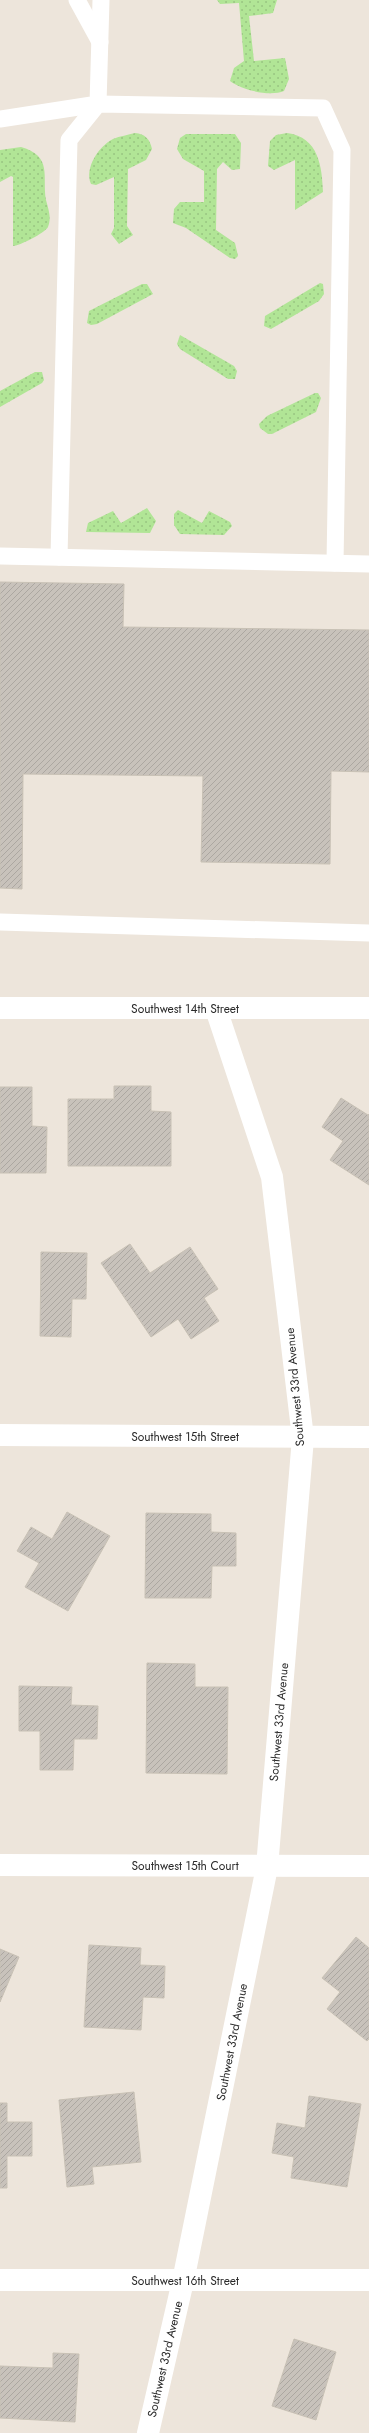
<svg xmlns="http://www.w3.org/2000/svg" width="369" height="2433" font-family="Jost,sans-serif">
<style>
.grass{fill:url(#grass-dots)}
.building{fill:url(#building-hatch);stroke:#c8c1b5}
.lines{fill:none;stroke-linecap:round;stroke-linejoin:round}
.lane{stroke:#fff;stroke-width:17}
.street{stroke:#fff;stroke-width:22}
.labels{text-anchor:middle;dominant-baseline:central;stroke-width:4;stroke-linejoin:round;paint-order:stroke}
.street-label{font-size:12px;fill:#2a2a2a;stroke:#fff}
</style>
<defs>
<pattern id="grass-dots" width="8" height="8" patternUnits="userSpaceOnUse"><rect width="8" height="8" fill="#b1e596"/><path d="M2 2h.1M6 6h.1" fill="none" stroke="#98c581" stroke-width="1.8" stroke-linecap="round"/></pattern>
<pattern id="building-hatch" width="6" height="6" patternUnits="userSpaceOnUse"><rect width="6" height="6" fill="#c8c2bb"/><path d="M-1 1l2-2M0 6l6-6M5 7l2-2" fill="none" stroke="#aca7a1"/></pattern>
</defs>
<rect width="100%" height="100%" fill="#ede5db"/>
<g class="grass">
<path d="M217,0H277L273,13L249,16L254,61L285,58L289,79L284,91C270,97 242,90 230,81L234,68L244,61L239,3L220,4Z"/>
<path d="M135,133C145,134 150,139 152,149L146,160L128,169L127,226L133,235L119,244L111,234L114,228V177L96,185L91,184C84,168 99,146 113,139C120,136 128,135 135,133Z"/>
<path d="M287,133C319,137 322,167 323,192L295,210V160L274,170L268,166L270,141L276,135Z"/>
<polygon points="186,134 235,134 241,143 240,169 232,170 223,162 217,169 216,230 235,243 238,256 235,259 230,258 186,228 173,223 174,209 180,202 204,202 204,171 183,159 177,149 180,138"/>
<path d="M21,147C53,156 42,176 46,200C48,208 52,218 48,227C45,233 19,246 13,246V177L11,176L0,182V150Z"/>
<polygon points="320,283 323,284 324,294 319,301 271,329 264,326 265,316"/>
<polygon points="142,284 147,284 153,294 97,324 91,325 87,323 89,311"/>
<polygon points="180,335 234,366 237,371 235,379 228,379 180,349 177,344"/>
<polygon points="35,372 42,372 44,380 42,383 0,407 0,391"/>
<polygon points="315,393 318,393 321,398 316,412 272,434 268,434 260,428 259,424 267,416"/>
<polygon points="147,508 156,521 150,533 86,532 88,523 113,511 121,523"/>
<polygon points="178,510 202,523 209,511 230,522 232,526 224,535 180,534 174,525 174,514"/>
</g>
<g class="building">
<polygon points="0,582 124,584 123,627 369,630 369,772 331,771 330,864 201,862 203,776 23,774 22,889 0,888"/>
<polygon points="114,1086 151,1086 151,1111 171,1112 171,1166 68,1166 68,1099 114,1099"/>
<polygon points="0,1087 32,1087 32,1126 47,1127 46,1173 0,1173"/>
<polygon points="341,1098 368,1115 369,1114 369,1185 330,1160 343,1141 322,1127"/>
<polygon points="130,1244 150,1273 190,1247 218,1289 204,1298 219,1321 191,1339 178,1319 151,1337 101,1263"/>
<polygon points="41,1252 87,1253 86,1299 72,1299 71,1337 40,1336"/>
<polygon points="67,1512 110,1536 68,1611 25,1587 39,1563 17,1551 31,1527 52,1539"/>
<polygon points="146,1513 211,1514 211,1532 236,1533 236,1566 212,1566 211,1598 145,1598"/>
<polygon points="147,1663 195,1664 195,1687 228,1687 227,1774 146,1773"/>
<polygon points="19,1686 72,1687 71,1705 98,1706 97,1739 74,1739 73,1770 40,1770 40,1731 19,1731"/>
<polygon points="356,1937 369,1948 369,2039 367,2041 327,2009 340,1992 322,1978"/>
<polygon points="89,1945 141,1948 140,1965 165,1966 164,1998 143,1997 141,2030 84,2027"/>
<polygon points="0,1949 19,1957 0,2002"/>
<polygon points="134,2092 141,2162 92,2167 94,2184 67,2187 59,2100"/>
<polygon points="309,2096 361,2104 347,2187 291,2178 294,2157 272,2153 277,2123 305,2128"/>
<polygon points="0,2103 7,2103 7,2122 32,2122 32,2156 7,2156 7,2188 0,2188"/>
<polygon points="294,2339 336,2352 316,2420 272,2406"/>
<polygon points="53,2353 79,2354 75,2422 0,2418 0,2366 53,2368"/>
</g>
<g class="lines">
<g class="lane">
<polyline points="77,0 100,42"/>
<polyline points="0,119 98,104 101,0"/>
<polyline points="0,556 369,564"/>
<polyline points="59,557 69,140 98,104 323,108 342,150 335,563"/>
<polyline points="0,922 369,933"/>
</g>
<g class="street">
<polyline points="0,1008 369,1008"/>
<polyline points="0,1435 369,1437"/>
<polyline points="0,1865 369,1866"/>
<polyline points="0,2280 369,2280"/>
<polyline points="148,2433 183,2281 267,1867 303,1438 272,1177 216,1009"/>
</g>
</g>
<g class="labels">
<g class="street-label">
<text x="185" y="1009">Southwest 14th Street</text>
<text transform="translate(295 1387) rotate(-95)">Southwest 33rd Avenue</text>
<text x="185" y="1437">Southwest 15th Street</text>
<text transform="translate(279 1722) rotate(-85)">Southwest 33rd Avenue</text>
<text x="185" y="1866">Southwest 15th Court</text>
<text transform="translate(232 2042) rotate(-79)">Southwest 33rd Avenue</text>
<text x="185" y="2281">Southwest 16th Street</text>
<text transform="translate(165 2359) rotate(-77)">Southwest 33rd Avenue</text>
</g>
</g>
</svg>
